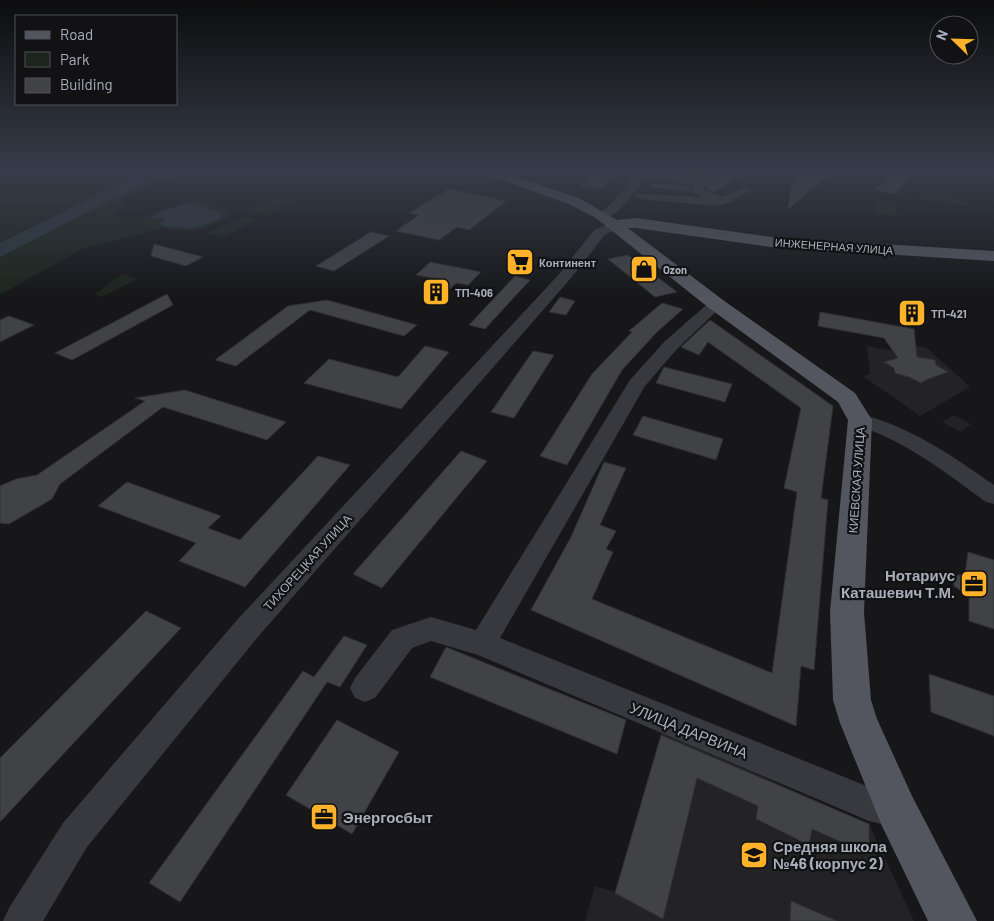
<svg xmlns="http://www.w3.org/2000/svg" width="994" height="921" font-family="Barlow,sans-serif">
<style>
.built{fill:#232326}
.green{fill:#1c251d;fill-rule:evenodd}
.water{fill:#2c363e}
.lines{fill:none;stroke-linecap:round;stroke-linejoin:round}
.river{fill:#2c363e;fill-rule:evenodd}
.building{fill:#414246;stroke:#313135}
.minor{fill:#38393e;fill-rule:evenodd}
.major{fill:#53565e;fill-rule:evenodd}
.labels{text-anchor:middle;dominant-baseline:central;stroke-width:4.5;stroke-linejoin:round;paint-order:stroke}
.far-street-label{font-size:11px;fill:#a8aeba;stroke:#121214}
.far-poi-label{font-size:11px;font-weight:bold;fill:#a8aeba;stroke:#121214;text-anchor:start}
.street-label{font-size:12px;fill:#a8aeba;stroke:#121214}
.near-poi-label{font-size:15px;font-weight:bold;fill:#a8aeba;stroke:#121214;text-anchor:start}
.near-street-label{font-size:15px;fill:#a8aeba;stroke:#121214}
</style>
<rect width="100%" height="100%" fill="#171719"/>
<g class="built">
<polygon points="900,342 927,348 970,387 920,416 863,376 870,374 867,346 899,352"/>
<polygon points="953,415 971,424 961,432 942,422"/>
<polygon points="662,732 869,824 914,921 585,921 595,886 615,892"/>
</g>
<g class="green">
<path d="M0,169H194L122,197L125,207L115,216L136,218L193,200L226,208L229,218L195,232L161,228L80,250L0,295ZM189,203L221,213L192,229L171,227L167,219L152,218L161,212Z"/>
<polygon points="926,188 945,192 973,206 917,199"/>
<polygon points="277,196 298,200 267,215 246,211"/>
<polygon points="874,201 895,203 897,216 875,213"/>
<polygon points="243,216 258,219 224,237 208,233"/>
<polygon points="122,274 137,279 101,297 95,294"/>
</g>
<polygon class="water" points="189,203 221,213 220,219 192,229 162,226 161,222 166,219 151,218 161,212"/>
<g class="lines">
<polygon class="river" points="156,169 179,169 178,172 139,186 0,257 0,243 127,180"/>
</g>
<g class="building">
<polygon points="595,169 618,169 602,189 580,186"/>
<polygon points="656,169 710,169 699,176 655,172"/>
<polygon points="731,169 749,169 715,192 706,189 707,184"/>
<polygon points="794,169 836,169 788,209"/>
<polygon points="894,171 913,175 895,194 875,190"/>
<polygon points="652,183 691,186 689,191 651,187"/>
<polygon points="449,189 506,201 469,230 457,227 439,240 396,231 419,215 409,213"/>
<polygon points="371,232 389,236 334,271 316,266"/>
<polygon points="154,244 203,257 186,266 151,256"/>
<polygon points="628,255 677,292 655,297 608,259"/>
<polygon points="430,262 481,272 468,285 456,283 439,299 422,296 439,279 416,275"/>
<polygon points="515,276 530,280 485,329 469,325"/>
<polygon points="167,294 173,305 72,360 55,353"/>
<polygon points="560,297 575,301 566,315 549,312"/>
<polygon points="327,300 417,325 404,336 310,310 236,366 215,360 288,306"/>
<polygon points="662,303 683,309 657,332 622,370 567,465 540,456 592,374 632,332 629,331"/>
<polygon points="902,305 920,308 922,324 903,320"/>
<polygon points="820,312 914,329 917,357 935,360 936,365 948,372 928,379 921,383 909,377 895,373 894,368 884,362 898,358 884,338 818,326"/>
<polygon points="9,316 34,325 0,342 0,320"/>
<polygon points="710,320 833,406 821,498 828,500 814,670 801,666 796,726 531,610 571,537 604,462 626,468 600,525 616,531 606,549 613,552 592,599 772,673 797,492 784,488 801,408 708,342 699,355 681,347"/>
<polygon points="425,346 449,352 401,409 304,383 329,359 398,377"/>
<polygon points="533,351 554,355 514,418 491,412"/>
<polygon points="664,367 732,384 725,402 656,383"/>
<polygon points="185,390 286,422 267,440 163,407 60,484 52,499 9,524 0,523 0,486 16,479 37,475 145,401 135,398"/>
<polygon points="643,416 723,439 716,460 633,435"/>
<polygon points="461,451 487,461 382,588 353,574"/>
<polygon points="318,456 350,465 245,587 179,561 196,543 98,506 127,482 221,516 208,528 240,540"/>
<polygon points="968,552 994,560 994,629 969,621 969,596 954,586 953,576 965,574"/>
<polygon points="146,611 181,628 0,822 0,758"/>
<polygon points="344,636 367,645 340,687 327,682 180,902 149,883 303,671 314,677"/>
<polygon points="446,647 626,720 617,754 430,677"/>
<polygon points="929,674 994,696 994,736 931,712"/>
<polygon points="337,720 399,752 352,834 286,795"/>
<polygon points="661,735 869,824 869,854 812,829 809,845 756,819 758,806 697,778 663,919 615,893"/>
<polygon points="791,901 837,921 790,921"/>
</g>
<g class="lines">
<g class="minor">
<path d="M641,169H651L649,173L699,178L715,169H729L706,183L703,190L722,197L746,187L752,190L728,203L716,206L641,199L635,196L637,194L701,197L691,192L694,184L644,180C633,192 616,223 597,218L595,215L608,207Z"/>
<polygon points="616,221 620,222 622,225 604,236 571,278 257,638 87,847 43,921 3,921 9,908 63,823 237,620 561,272 594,230"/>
<polygon points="716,299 721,301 724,304 721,307 677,349 645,386 500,638 869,787 909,799 914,811 909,823 897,828 869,821 478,655 431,641 412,648 375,698 365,702 355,698 350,688 355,678 392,630 431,617 476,630 630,380 665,341 711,301"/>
<path d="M860,414C911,427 951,455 994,485V504L986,502C944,471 904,440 853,424L850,420L853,416Z"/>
</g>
<polygon class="major" points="472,169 492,169 579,198 617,220 636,218 771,237 994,251 994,261 771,247 636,228 628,228 723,300 855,393 872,420 864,612 871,700 877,719 912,796 977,921 928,921 882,826 840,723 833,700 830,612 848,420 838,402 709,308 596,218 569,204"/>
</g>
<linearGradient id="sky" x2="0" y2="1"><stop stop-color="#0d0d0e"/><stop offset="0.57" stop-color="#363c49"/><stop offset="1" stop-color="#363c49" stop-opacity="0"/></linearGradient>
<rect width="994" height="298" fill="url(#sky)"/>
<defs>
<g id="supermarket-square" transform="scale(1.4375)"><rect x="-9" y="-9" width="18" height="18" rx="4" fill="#feb22a" stroke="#121214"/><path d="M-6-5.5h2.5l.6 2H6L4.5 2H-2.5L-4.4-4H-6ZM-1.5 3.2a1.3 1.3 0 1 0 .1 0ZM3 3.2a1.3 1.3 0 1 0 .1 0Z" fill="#111"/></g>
<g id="shop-square" transform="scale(1.4375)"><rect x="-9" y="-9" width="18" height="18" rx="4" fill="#feb22a" stroke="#121214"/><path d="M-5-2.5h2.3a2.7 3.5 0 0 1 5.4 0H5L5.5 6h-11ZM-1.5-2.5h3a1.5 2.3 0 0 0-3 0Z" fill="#111"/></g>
<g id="building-square" transform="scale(1.4375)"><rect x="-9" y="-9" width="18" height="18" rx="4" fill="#feb22a" stroke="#121214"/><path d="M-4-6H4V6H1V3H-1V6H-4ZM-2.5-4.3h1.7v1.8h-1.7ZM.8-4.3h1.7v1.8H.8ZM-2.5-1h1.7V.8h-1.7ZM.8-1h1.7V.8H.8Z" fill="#111"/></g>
<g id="office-square" transform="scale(1.4375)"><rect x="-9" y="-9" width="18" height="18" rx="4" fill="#feb22a" stroke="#121214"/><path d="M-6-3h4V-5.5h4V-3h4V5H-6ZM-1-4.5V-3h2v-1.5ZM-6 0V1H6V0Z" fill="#111"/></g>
<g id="school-square" transform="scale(1.4375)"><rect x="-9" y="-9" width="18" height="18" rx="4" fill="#feb22a" stroke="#121214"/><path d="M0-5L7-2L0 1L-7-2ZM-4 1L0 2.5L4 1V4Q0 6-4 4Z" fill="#111"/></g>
</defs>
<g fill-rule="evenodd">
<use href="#supermarket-square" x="520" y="262"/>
<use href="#shop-square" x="644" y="269"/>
<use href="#building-square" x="436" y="292"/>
<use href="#building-square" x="912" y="313"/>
<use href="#office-square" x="974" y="584"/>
<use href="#office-square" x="324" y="817"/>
<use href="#school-square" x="754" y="855"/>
</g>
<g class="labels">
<g class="far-street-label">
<text transform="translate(834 246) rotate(4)">ИНЖЕНЕРНАЯ УЛИЦА</text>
</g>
<g class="far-poi-label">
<text x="539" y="262">Континент</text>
<text x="663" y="269">Ozon</text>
<text x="455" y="292">ТП-406</text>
<text x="931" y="313">ТП-421</text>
</g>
<g class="street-label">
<text transform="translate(856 480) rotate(-86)">КИЕВСКАЯ УЛИЦА</text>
<text transform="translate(307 562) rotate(-48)">ТИХОРЕЦКАЯ УЛИЦА</text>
</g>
<g class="near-poi-label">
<text x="955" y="575" text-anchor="end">Нотариус<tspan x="955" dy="17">Каташевич Т.М.</tspan></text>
<text x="343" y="817">Энергосбыт</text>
<text x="773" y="846">Средняя школа<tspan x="773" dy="17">№46 (корпус 2)</tspan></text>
</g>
<g class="near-street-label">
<text transform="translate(689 730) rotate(22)">УЛИЦА ДАРВИНА</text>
</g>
</g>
<rect x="15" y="15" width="162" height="90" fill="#121214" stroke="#4e5056"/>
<rect x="25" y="31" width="25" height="8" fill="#53565e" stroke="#4e5056"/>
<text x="60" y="40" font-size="15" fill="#a8aeba">Road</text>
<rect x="25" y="52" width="25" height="15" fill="#1c251d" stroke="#4e5056"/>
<text x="60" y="65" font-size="15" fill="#a8aeba">Park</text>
<rect x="25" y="78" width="25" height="15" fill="#414246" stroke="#4e5056"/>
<text x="60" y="90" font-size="15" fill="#a8aeba">Building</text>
<g transform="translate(954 40) rotate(293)"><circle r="24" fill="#121214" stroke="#4e5056"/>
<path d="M0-4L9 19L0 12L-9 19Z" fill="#feb22a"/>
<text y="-8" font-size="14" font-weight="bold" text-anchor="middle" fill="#a8aeba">N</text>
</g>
</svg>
